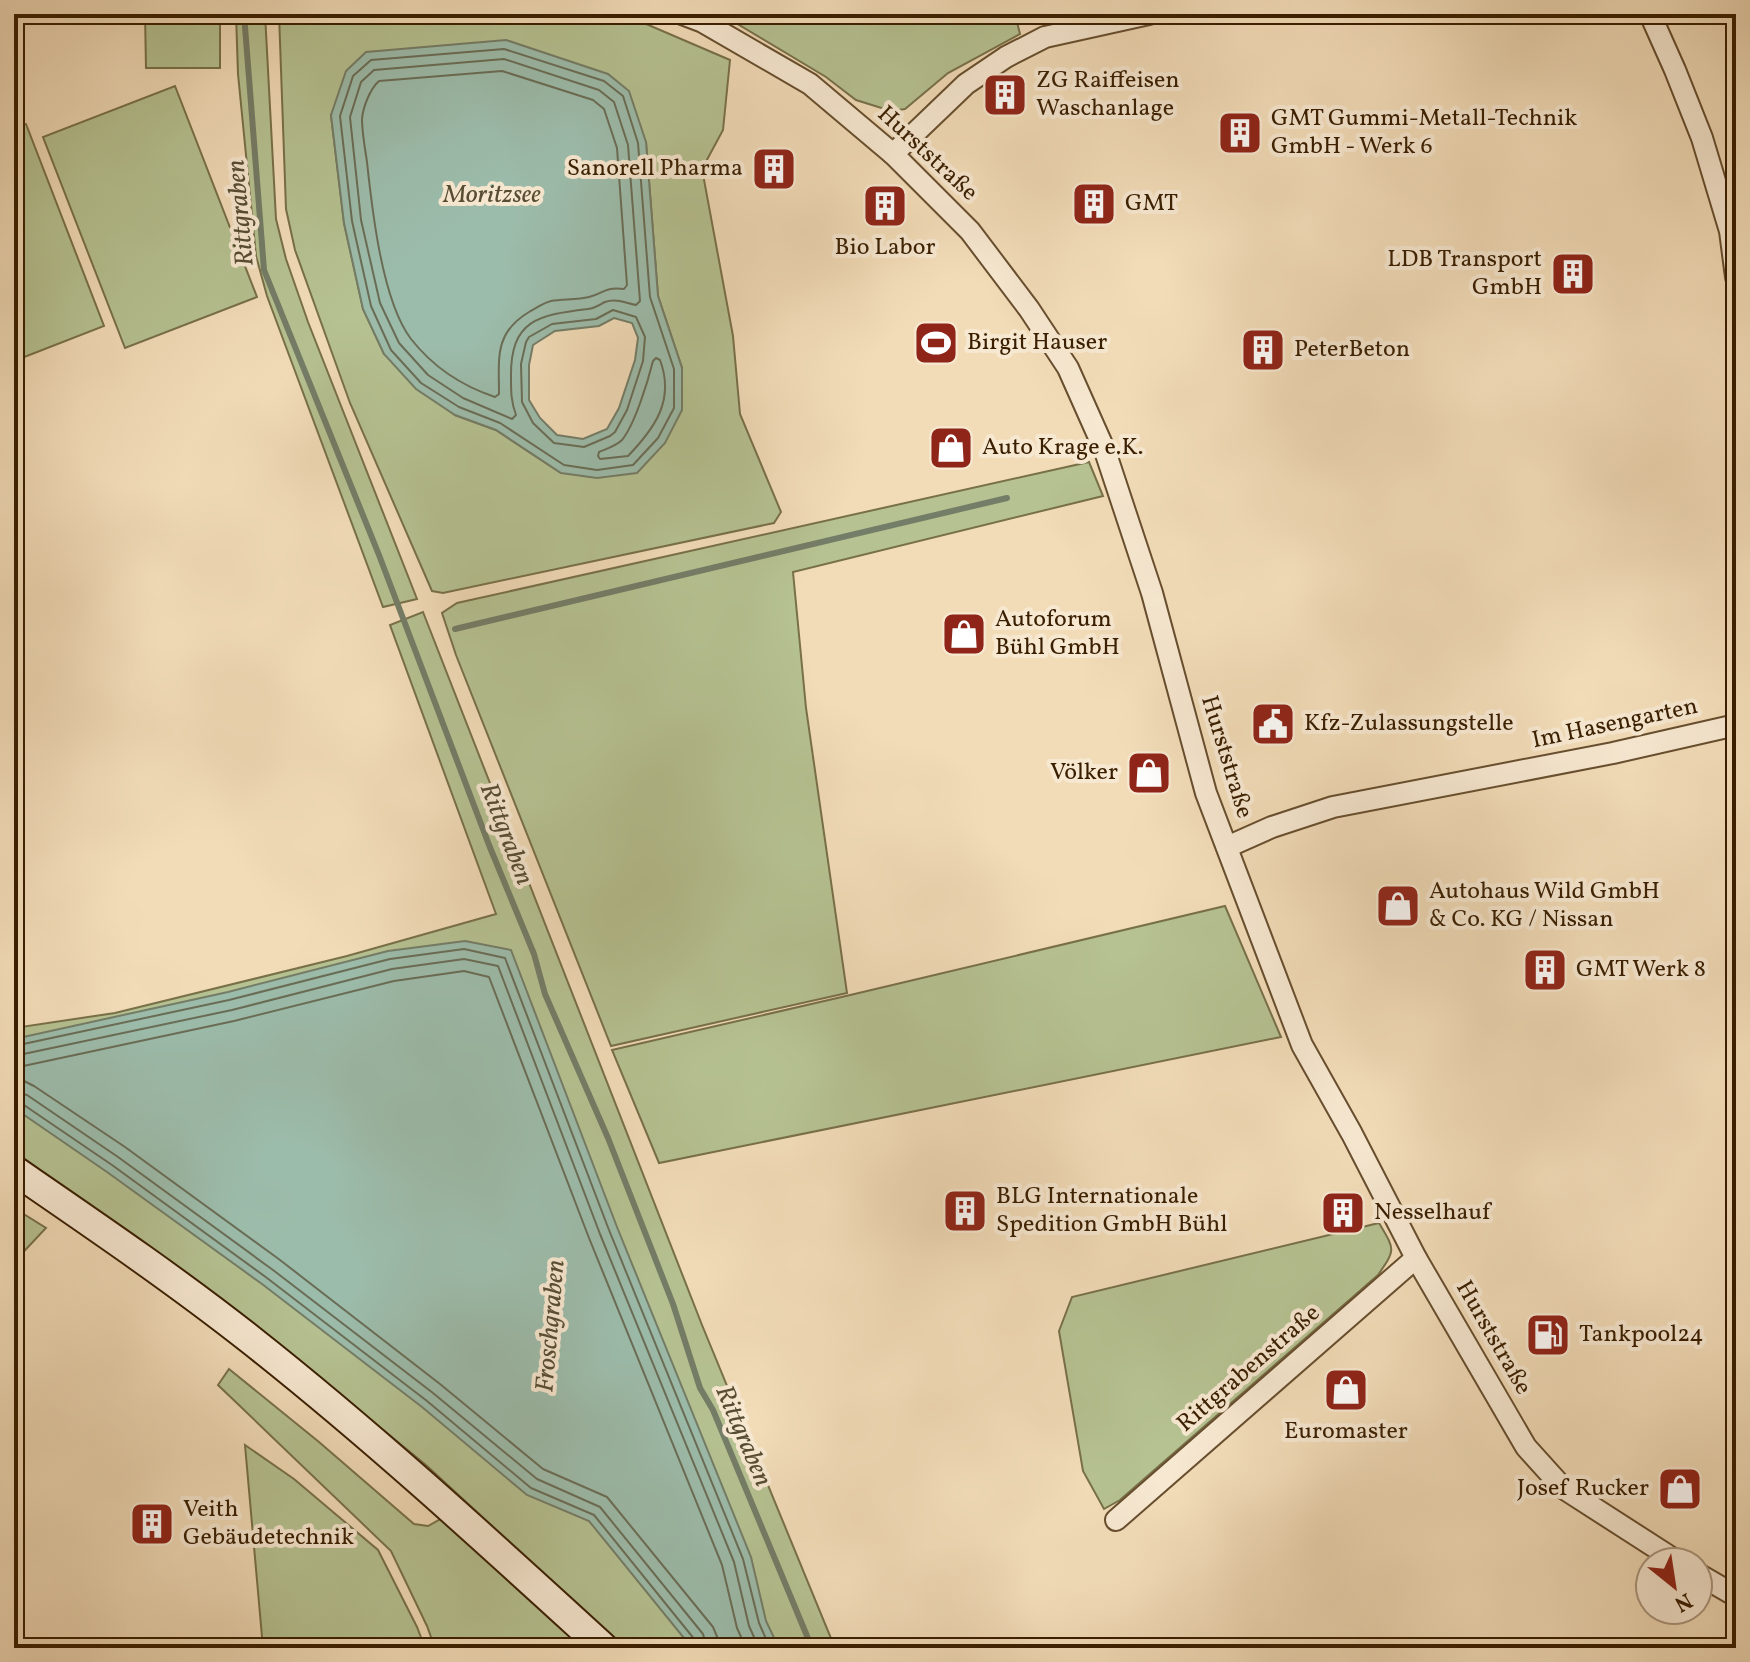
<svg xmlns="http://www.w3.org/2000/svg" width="1750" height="1662" font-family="Vollkorn,serif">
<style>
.green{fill:#b6c292;stroke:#787049;stroke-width:2;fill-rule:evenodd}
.water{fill:#9cbcab;stroke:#747d67;stroke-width:2;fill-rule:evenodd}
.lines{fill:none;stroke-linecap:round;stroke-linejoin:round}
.shore{stroke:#6a6d56;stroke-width:2}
.stream{stroke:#747d67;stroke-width:6}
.minor-casing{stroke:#674e2e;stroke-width:24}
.secondary-casing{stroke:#391e00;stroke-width:32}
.minor{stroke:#f7e8d1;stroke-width:20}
.secondary{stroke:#f7e8d1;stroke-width:28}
.labels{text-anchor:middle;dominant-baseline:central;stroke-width:8;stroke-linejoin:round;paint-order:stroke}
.poi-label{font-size:24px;fill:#391e00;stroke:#f7e8d1;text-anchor:start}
.street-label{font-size:24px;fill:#391e00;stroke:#f7e8d1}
.water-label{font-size:26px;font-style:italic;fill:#574d33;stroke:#f7e8d1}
</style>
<rect width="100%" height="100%" fill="#f2dcb8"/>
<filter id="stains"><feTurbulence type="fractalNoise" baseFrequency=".0025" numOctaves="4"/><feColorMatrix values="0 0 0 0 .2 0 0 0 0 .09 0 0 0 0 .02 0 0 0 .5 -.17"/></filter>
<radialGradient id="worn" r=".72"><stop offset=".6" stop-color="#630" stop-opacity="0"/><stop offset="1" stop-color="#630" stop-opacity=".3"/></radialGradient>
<g class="green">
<polygon points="145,14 220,14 220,68 146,68"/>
<polygon points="236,14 265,14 276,219 286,259 308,322 417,599 383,607 267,296 256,256 238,74"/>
<path d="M279,14H623L730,60L723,130L702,169L733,336L740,414L781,512L774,523L443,593L432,591L350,403L295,250L286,209ZM331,115L646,142L658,296L682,368L561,473L496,430L455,415L384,354L363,309L344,223Z"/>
<polygon points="721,14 770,14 784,21 810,14 1015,14 1020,34 948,73 905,109 891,111 856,100 826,77"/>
<polygon points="175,86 257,297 125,348 43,137"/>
<polygon points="26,124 104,326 14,361 14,126"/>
<polygon points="1089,462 1103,496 793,572 806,708 847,993 611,1046 456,655 442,613 457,603"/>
<polygon points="423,612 702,1325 835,1648 624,1648 426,1465 270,1338 14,1152 14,1028 115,1013 347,956 496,914 390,625"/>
<polygon points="1225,906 1281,1037 659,1163 612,1050 846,996"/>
<polygon points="14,1208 46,1228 14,1262"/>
<path d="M1379,1223C1395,1250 1396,1249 1378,1275L1120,1500L1104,1509L1083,1471L1059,1331L1072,1297Z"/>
<polygon points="229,1369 319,1442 414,1524 428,1526 446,1516 588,1648 435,1648 427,1626 391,1551 218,1385"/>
<polygon points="245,1445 294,1479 378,1550 417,1627 425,1648 263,1648"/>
</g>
<g class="water">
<path d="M506,40L608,74L629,91L646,142L658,296L682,368V410L665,443L637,473L597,478L561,473L496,430L455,415L416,389L384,354L363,309L344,223L331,115L346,71L366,52ZM614,318L632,323L638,338L635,360L619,408L607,429L583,439L557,435L540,418L529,400V365L533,345L555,331L599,326Z"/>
<polygon points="465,941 511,950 617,1227 751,1557 766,1621 779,1648 692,1648 589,1521 527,1495 422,1407 262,1284 107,1172 14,1108 14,1039 228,992 388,951"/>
</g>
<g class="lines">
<g class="shore">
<polygon points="504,49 604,81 623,96 638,143 650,297 674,369 674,408 658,438 633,465 597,470 564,465 500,423 459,407 421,383 391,350 371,306 352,221 340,116 353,76 371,60"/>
<path d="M504,59L599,90L614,102L628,145L640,301L636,305C626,303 616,298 605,302C599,305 595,308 588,309C539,315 510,319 511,378C511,391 511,402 516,415L512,419L463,398L428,375L399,343L380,303L361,220L350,117L361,82L374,70Z"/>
<path d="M502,71L593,100L604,109L617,148L627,285L624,289C603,287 605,293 589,297C577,300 563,299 551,301C543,303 536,308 529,312C494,333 499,358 499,394L495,397C462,386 433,367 411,339C382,301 372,209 367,162C365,148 362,133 362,119C363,107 370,89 379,81Z"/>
<polygon points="613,310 636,317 645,337 643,361 627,410 615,432 610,436 584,447 554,443 533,423 522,402 521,364 526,342 529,337 552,324 596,319"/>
<path d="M656,358L660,360C675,400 655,428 628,456L600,459L598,456L599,452C606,449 616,446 622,440C635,424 648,381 653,361Z"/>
<polyline points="14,1046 229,1000 390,959 464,949 505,958 609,1230 743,1559 759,1623 770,1648"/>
<polyline points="14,1056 232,1010 392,969 464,959 498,966 600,1234 734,1562 749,1626 759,1648"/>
<polyline points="14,1068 234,1021 394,981 464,971 489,977 589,1238 722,1565 737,1628 746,1648"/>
<polyline points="14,1080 24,1081 34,1086 125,1147 280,1260 440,1384 543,1469 607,1497 713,1627 718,1639 719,1648"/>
<polyline points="14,1092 27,1095 118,1157 273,1270 433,1393 537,1479 600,1507 703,1634 707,1648"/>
<polyline points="14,1102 21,1103 112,1165 267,1278 427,1401 531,1488 594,1515 695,1640 697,1648"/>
</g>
<g class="stream">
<polyline points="244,14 264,270 379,555 489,845 534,954 545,994 608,1138 673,1304 700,1388 713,1410 812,1648"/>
<polyline points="455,629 1007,498"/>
</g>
<g class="minor-casing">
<g id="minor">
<polyline points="682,14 703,22 810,84 893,154 970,231 1029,309 1068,368 1105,451 1152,593 1206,793 1302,1045 1352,1134 1416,1258 1526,1447 1563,1488 1678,1562"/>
<polyline points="1650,14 1675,70 1702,138 1730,231 1736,277"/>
<polyline points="893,154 966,84 1006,57 1045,37 1149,14"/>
<polyline points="1227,847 1272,827 1333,807 1613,753 1736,725"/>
<polyline points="1116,1520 1416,1258"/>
<polyline points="1698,1574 1736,1596"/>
</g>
</g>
<g class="secondary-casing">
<path id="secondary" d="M14,1170C94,1225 175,1280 251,1340C374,1437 489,1543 604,1648"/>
</g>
<use href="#minor" class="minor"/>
<use href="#secondary" class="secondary"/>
</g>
<defs>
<g id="building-square" transform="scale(2.3)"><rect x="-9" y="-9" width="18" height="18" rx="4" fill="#8f2418" stroke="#f7e8d1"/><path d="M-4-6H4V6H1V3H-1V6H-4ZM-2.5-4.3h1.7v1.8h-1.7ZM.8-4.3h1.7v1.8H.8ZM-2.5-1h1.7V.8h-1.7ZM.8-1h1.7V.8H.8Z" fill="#fff"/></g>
<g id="stadium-square" transform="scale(2.3)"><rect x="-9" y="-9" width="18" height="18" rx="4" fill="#8f2418" stroke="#f7e8d1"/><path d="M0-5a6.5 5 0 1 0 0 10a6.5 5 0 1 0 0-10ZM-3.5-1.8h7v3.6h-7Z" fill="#fff"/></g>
<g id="shop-square" transform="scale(2.3)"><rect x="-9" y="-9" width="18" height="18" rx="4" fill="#8f2418" stroke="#f7e8d1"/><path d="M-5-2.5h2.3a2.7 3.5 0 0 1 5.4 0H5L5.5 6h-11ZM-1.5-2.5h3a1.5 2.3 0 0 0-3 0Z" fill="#fff"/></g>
<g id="civic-square" transform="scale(2.3)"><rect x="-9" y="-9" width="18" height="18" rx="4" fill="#8f2418" stroke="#f7e8d1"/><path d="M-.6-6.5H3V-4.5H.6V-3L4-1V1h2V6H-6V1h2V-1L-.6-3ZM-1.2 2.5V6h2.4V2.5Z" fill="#fff"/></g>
<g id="fuel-square" transform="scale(2.3)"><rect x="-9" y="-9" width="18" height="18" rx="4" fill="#8f2418" stroke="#f7e8d1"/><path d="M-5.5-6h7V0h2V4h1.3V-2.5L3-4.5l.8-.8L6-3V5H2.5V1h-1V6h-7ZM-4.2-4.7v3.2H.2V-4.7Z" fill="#fff"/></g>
</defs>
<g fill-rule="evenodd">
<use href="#building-square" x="1005" y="95"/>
<use href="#building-square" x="1240" y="133"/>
<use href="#building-square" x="774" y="169"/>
<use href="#building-square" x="1094" y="204"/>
<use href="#building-square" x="885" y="206"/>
<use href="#building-square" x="1573" y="274"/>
<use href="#stadium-square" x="936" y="343"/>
<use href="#building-square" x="1263" y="350"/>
<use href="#shop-square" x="951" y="448"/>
<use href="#shop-square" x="964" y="634"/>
<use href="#civic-square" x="1273" y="724"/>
<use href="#shop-square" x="1149" y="773"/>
<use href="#shop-square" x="1398" y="906"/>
<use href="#building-square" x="1545" y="970"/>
<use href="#building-square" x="965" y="1211"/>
<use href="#building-square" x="1343" y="1213"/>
<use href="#fuel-square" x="1548" y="1335"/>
<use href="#shop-square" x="1346" y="1390"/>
<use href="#shop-square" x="1680" y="1489"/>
<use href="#building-square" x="152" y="1524"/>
</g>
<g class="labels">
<g class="poi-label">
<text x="1036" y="81">ZG Raiffeisen<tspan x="1036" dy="28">Waschanlage</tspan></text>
<text x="1271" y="119">GMT Gummi-Metall-Technik<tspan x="1271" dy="28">GmbH - Werk 6</tspan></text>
<text x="743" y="169" text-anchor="end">Sanorell Pharma</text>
<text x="1125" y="204">GMT</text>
<text x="885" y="248" text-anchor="middle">Bio Labor</text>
<text x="1542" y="260" text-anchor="end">LDB Transport<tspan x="1542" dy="28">GmbH</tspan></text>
<text x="967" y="343">Birgit Hauser</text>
<text x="1294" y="350">PeterBeton</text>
<text x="982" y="448">Auto Krage e.K.</text>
<text x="995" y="620">Autoforum<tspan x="995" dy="28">Bühl GmbH</tspan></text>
<text x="1304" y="724">Kfz-Zulassungstelle</text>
<text x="1118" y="773" text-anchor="end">Völker</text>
<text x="1429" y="892">Autohaus Wild GmbH<tspan x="1429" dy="28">&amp; Co. KG / Nissan</tspan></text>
<text x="1576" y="970">GMT Werk 8</text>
<text x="996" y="1197">BLG Internationale<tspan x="996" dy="28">Spedition GmbH Bühl</tspan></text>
<text x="1374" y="1213">Nesselhauf</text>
<text x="1579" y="1335">Tankpool24</text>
<text x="1346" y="1432" text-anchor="middle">Euromaster</text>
<text x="1649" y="1489" text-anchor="end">Josef Rucker</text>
<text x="183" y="1510">Veith<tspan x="183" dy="28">Gebäudetechnik</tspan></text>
</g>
<g class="street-label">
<text transform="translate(927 154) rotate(43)">Hurststraße</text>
<text transform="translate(1615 724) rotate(-12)">Im Hasengarten</text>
<text transform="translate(1226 757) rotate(73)">Hurststraße</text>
<text transform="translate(1493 1338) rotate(60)">Hurststraße</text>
<text transform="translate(1249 1369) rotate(-41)">Rittgrabenstraße</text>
</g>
<g class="water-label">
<text x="492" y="195">Moritzsee</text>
<text transform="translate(241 213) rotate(-95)">Rittgraben</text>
<text transform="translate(506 834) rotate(69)">Rittgraben</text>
<text transform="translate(551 1326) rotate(-85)">Froschgraben</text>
<text transform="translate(743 1436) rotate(67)">Rittgraben</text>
</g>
</g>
<rect width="1750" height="1662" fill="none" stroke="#f2dcb8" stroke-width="48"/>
<rect x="16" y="16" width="1718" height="1630" fill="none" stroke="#391e00" stroke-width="4"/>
<rect x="24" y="24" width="1702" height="1614" fill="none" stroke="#391e00" stroke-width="2"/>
<g transform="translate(1674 1586) rotate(150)"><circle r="38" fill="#f7e8d1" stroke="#ab977d" stroke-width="2"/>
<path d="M0-6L14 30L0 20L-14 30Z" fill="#8f2418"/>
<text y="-12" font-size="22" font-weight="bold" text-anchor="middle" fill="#391e00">N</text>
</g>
<rect width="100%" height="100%" filter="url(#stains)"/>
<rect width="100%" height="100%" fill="url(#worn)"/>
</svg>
